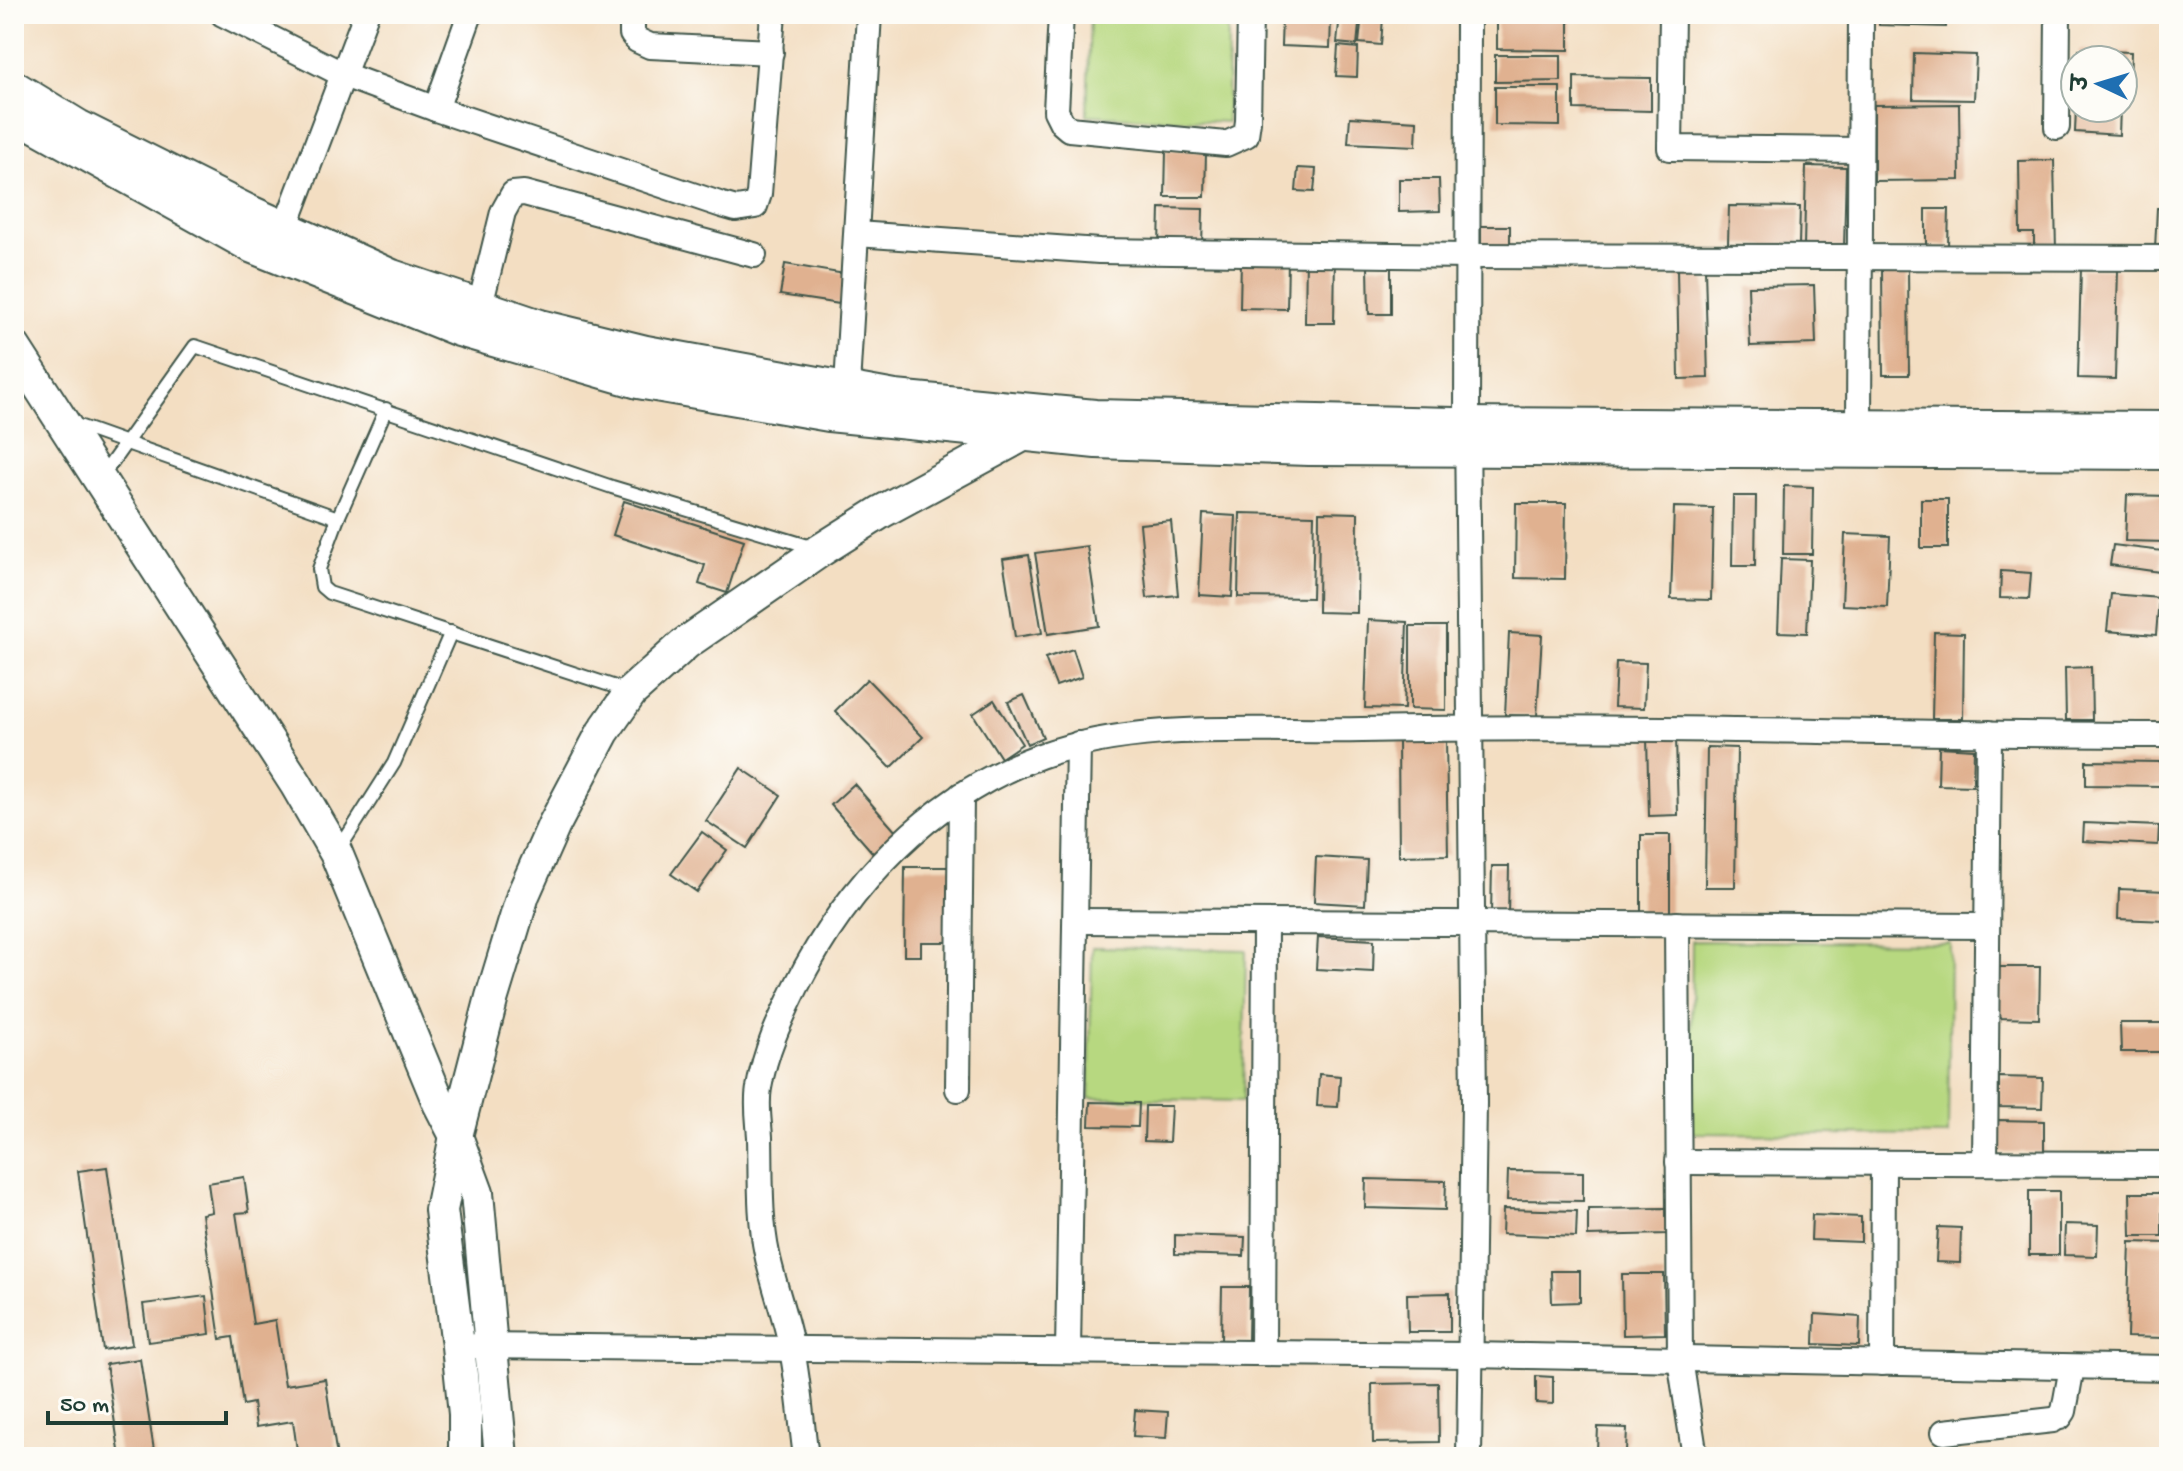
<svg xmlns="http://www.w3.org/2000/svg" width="2183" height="1471" font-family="'Gochi Hand','Playpen Sans Deva',sans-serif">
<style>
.park{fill:#b7d880;stroke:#6b8a5a;stroke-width:2}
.building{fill:#e0b190}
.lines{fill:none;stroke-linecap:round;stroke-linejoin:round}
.service-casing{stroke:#3f5549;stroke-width:16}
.minor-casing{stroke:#3f5549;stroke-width:28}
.tertiary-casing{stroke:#3f5549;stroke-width:36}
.service{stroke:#fff;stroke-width:12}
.minor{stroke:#fff;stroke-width:24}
.tertiary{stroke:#fff;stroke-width:32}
</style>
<rect width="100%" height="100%" fill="#fdfcf7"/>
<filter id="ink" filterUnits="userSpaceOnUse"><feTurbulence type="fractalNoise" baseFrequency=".0125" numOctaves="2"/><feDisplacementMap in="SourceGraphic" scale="16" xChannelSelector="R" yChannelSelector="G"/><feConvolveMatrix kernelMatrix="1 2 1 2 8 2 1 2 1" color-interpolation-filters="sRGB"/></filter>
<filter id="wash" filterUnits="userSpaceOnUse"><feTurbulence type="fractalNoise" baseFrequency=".006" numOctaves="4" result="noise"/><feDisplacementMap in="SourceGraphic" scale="32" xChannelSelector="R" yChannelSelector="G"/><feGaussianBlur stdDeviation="1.8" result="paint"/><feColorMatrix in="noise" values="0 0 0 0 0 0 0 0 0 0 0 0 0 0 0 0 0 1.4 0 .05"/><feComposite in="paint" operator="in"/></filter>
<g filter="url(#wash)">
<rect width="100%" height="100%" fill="#f3dec2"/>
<g class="park">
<polygon points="1090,14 1228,14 1227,122 1087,115"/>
<polygon points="1692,941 1950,943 1948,1135 1690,1133"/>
<polygon points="1092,947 1246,950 1243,1101 1089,1098"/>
</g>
<g id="blocks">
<g class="building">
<polygon points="1340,14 1360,15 1357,45 1337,43"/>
<polygon points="1362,14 1383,17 1381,45 1359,43"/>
<polygon points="1879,14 1946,14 1946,27 1879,25"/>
<polygon points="1282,17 1331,19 1330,48 1281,46"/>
<polygon points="1497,18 1569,19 1569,50 1497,49"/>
<polygon points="1338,46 1358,48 1357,77 1336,76"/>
<polygon points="2079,50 2131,52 2130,84 2123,84 2123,60 2079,60"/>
<polygon points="1914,53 1976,55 1974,100 1913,99"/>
<polygon points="1495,55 1561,55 1561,81 1495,82"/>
<polygon points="1574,77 1651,78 1651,111 1574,109"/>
<polygon points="1495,87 1560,87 1560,126 1495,125"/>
<polygon points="1959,104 1960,180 1874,181 1874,105"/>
<polygon points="2076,108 2120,108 2119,135 2075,132"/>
<polygon points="1350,117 1417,121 1416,146 1348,143"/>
<polygon points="1166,150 1206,151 1205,197 1165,197"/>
<polygon points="2054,160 2056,251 2034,252 2034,233 2020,233 2019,161"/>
<polygon points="1806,166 1846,167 1844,248 1804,246"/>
<polygon points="1298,168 1316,169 1314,192 1296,191"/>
<polygon points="1399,179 1439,179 1440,211 1399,212"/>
<polygon points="1729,206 1800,207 1799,245 1728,244"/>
<polygon points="1160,208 1203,209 1202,247 1159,246"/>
<polygon points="2157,208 2169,208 2169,249 2155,249"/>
<polygon points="1926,209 1949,209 1948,246 1926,245"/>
<rect x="1481" y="226" width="29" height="28"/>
<polygon points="1306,255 1335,255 1334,323 1305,323"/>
<polygon points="1241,259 1288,260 1287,309 1240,308"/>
<polygon points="785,264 845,274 840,304 780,295"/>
<polygon points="1391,265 1391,314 1369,314 1368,266"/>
<polygon points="1908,266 1909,375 1883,375 1882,267"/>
<polygon points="1705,268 1708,378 1679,379 1677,269"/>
<polygon points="2081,268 2118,269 2115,379 2078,378"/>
<polygon points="1814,285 1816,344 1750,346 1748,286"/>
<polygon points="1784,486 1813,487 1812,554 1783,554"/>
<polygon points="2127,495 2169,496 2168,542 2125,541"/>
<polygon points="1733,496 1756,496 1755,566 1732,566"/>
<rect x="1921" y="499" width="27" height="49"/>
<polygon points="624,501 744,540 727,593 699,584 705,565 613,535"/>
<polygon points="1516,503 1566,503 1565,579 1515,578"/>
<polygon points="1674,507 1713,508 1711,600 1671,599"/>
<polygon points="1319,512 1358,513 1357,613 1318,612"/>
<polygon points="1240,513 1314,515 1312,598 1238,597"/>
<polygon points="1203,514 1236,516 1232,597 1199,595"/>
<polygon points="1171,521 1178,595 1147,598 1140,524"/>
<polygon points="1845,534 1890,536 1887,607 1842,605"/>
<polygon points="2113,545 2163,551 2160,572 2110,565"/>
<polygon points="1087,546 1099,626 1048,634 1035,553"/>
<polygon points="1029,555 1042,633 1015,637 1003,559"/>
<polygon points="1781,559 1810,560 1807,633 1778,632"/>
<polygon points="2001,571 2031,573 2029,599 2000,598"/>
<polygon points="2111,594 2159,598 2156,635 2107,631"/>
<polygon points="1368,620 1407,622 1404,709 1365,708"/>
<polygon points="1410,626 1446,626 1446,710 1410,709"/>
<polygon points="1934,632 1964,633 1963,719 1932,719"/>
<polygon points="1509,633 1542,635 1537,716 1505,715"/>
<polygon points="1073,649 1082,677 1056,686 1045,658"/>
<polygon points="1616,662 1646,663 1644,708 1614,707"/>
<polygon points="2091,667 2092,720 2066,720 2065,668"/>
<polygon points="867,679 923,737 891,768 835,711"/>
<polygon points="1024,695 1043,737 1027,744 1008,702"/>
<polygon points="994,700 1022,744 1001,758 973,714"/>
<polygon points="1676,737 1678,815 1649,816 1647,738"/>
<polygon points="1446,739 1448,855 1399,856 1398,740"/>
<polygon points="1707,747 1737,748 1735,887 1705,887"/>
<polygon points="1939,747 1974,749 1973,786 1938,785"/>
<polygon points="2086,761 2163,762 2163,786 2086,785"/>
<polygon points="741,768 781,795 747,848 706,821"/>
<polygon points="854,784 903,840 879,860 831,805"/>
<polygon points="2084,823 2159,826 2158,845 2083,841"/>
<polygon points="702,832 727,850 697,892 671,874"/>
<rect x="1641" y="835" width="29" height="77"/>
<polygon points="1316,857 1367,860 1365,905 1314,902"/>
<polygon points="1492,866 1509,866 1508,916 1491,915"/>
<polygon points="905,867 954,867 954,942 921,942 921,956 904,956"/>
<polygon points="2119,889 2166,891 2166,921 2118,919"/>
<polygon points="1318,937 1374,940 1373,972 1316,969"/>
<polygon points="1998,967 2040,967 2039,1019 1997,1018"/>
<polygon points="2120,1023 2165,1023 2165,1052 2121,1052"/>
<polygon points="1319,1074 1340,1076 1338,1107 1317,1106"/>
<polygon points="1999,1077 2043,1078 2042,1108 1999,1107"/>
<polygon points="1090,1102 1139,1103 1138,1127 1089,1126"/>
<polygon points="1145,1106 1171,1106 1169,1142 1144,1141"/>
<polygon points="1998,1120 2044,1121 2044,1152 1998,1152"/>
<polygon points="107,1167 132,1345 103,1350 78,1171"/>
<polygon points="1508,1171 1583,1172 1583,1201 1507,1200"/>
<polygon points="244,1177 249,1212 236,1213 253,1324 275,1320 285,1385 325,1379 337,1457 298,1457 293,1421 256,1427 253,1403 243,1405 233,1337 220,1339 202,1214 212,1212 208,1183"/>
<polygon points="1366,1179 1446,1181 1445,1210 1365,1208"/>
<rect x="2029" y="1191" width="30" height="64"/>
<polygon points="2130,1193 2162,1193 2162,1236 2131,1236"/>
<polygon points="1667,1208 1667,1234 1588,1236 1588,1209"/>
<polygon points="1503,1209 1577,1211 1576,1237 1502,1234"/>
<polygon points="1812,1215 1861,1217 1861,1242 1811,1240"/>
<polygon points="2065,1224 2098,1225 2097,1256 2064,1255"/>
<polygon points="1938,1227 1961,1228 1960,1263 1936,1262"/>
<polygon points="1175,1235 1245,1237 1244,1256 1175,1254"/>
<polygon points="2130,1242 2168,1243 2165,1338 2127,1337"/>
<polygon points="1551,1271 1580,1271 1580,1302 1552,1303"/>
<polygon points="1622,1274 1664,1274 1665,1334 1623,1335"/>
<polygon points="1222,1287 1249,1287 1248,1340 1221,1340"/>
<polygon points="1450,1293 1450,1332 1408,1332 1407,1294"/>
<polygon points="206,1296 210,1334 148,1342 143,1304"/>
<polygon points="1815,1314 1860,1317 1859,1346 1814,1344"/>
<polygon points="140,1359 155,1457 120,1457 106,1364"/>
<polygon points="1536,1376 1553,1377 1553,1404 1536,1403"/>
<polygon points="1438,1383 1439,1442 1373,1443 1372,1384"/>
<polygon points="1135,1410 1168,1412 1166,1438 1133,1436"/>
<polygon points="1598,1427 1627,1428 1626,1452 1597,1451"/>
</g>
</g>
</g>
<g filter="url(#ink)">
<use href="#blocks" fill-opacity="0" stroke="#3f5549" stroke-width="2"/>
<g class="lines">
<g class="service-casing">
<g id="service">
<polyline points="386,409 338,518 319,569 322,587 329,593 628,691"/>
<polyline points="73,424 338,518"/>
<polyline points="100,479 195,346 612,487 818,549"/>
<polyline points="338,851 394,763 451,632"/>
</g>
</g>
<g class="minor-casing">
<g id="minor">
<polyline points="223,14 344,75 436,109 722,205 736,209 755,206 759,194 773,14"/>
<polyline points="632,14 632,34 637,40 650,46 771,52"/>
<polyline points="1061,14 1056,111 1062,123 1069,129 1226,144 1246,135 1248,121 1250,14"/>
<polyline points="1468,14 1467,424 1474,1103 1469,1457"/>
<polyline points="1672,14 1670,148 1860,150"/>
<polyline points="436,109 470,14"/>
<polyline points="2057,127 2058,14"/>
<polyline points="857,234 1099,251 1468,256 2169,258"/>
<polyline points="277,243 285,228 366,14"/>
<polyline points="480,306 503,212 513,194 524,193 754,255"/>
<polyline points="846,403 869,14"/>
<polyline points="1859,425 1861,14"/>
<polyline points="1076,921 1987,926"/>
<polyline points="1677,924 1680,1359 1695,1457"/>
<polyline points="958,1089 961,795"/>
<polyline points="1678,1162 2169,1164"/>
<polyline points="1985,1163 1989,733"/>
<polyline points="476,1346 1470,1355 2169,1368"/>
<polyline points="1068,1351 1078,744"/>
<polyline points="1263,1353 1265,922"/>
<polyline points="1882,1363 1883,1163"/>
<polyline points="2060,1417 2064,1411 2072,1367"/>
<polyline points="1944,1432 2053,1420"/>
<path d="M806,1457C801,1421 799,1385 792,1350C786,1317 774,1287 767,1254C759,1216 761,1176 760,1137C759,1121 756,1104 759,1088C765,1051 780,1020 796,987C847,885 932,795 1040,756C1139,720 1258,732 1362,730C1631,724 1900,735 2169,735"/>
</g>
</g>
<g class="tertiary-casing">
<g id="tertiary">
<polyline points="14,87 78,126 248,211 392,276 540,326 646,352 895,397 1095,416 1454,424 2169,428"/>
<polyline points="14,114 253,247 459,330 638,382 829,415 1096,442 1309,449 2169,453"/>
<polyline points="14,347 296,784 336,853 439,1103 456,1136 477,1193 501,1457"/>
<polyline points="465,1457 465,1414 458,1346 441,1210 456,1136 492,997 523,895 554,825 603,732 631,692 686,643 821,550 881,512 1021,436"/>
</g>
</g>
<use href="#service" class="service"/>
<use href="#minor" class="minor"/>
<use href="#tertiary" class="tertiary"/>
</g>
</g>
<rect width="2183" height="1471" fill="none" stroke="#fdfcf7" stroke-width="48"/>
<g transform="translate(2099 84) rotate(274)"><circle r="38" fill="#fdfcf7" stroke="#a4b0a9" stroke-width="2"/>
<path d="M0-6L14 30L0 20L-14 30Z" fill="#1f6fb2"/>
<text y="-12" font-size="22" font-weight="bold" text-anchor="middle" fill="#1f3d34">उ</text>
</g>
<path d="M48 1411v12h178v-12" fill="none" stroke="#1f3d34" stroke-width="4"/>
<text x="60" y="1411" font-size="24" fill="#1f3d34" stroke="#fdfcf7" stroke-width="6" paint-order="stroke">50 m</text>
</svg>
